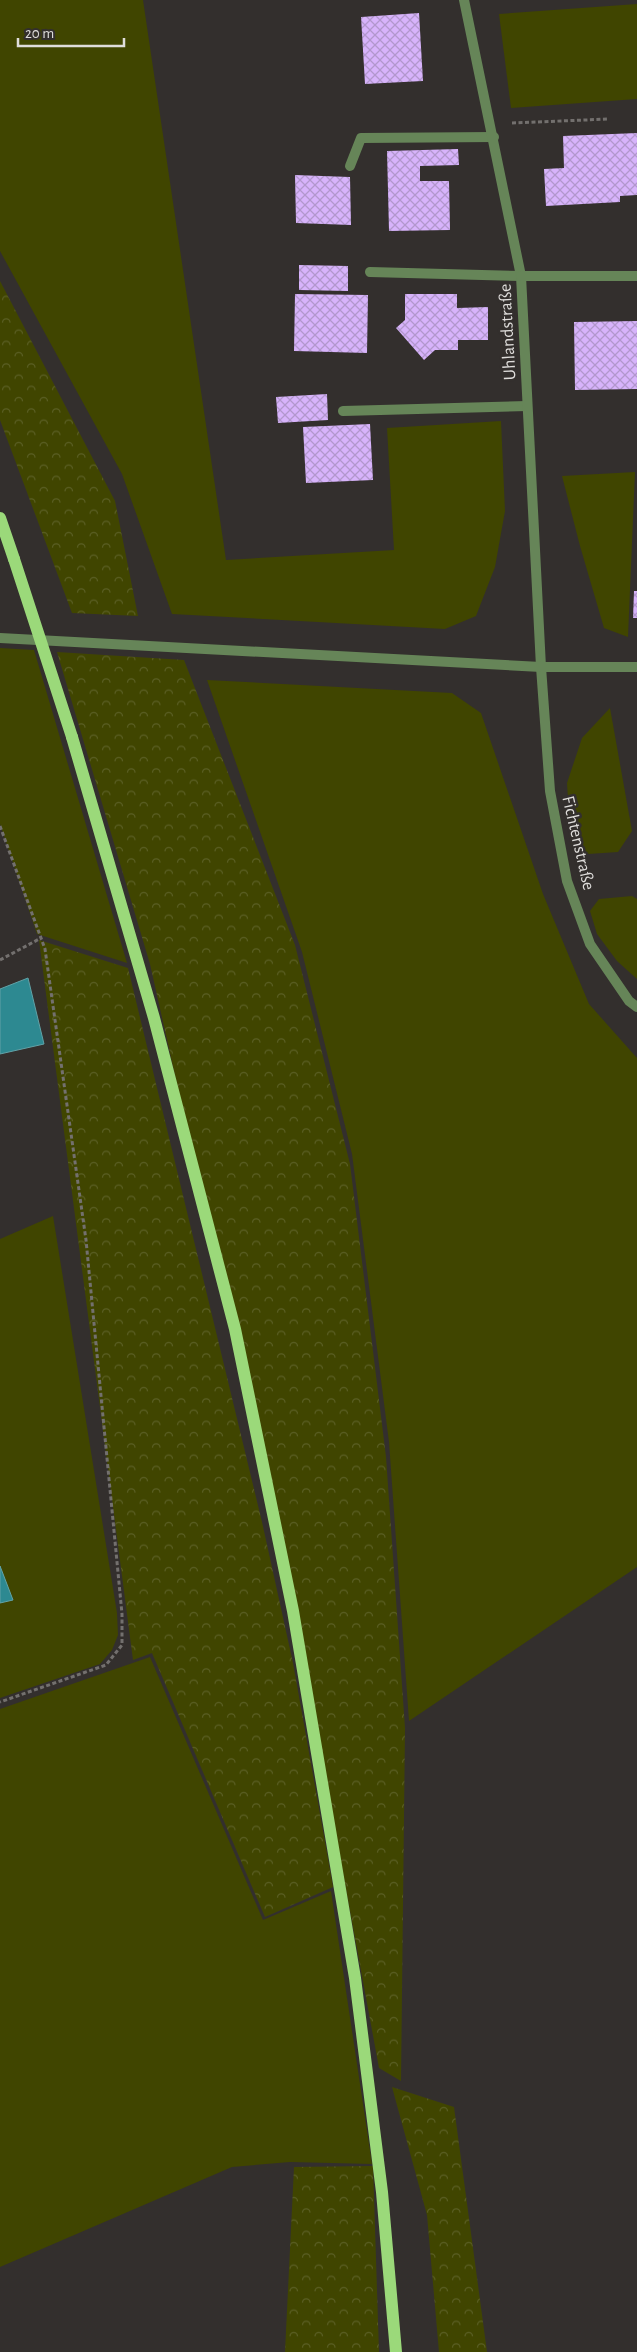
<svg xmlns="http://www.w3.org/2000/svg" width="637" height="2352" font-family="'Alegreya Sans',sans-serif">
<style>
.grass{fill:#404500}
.forest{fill:url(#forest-crowns)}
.water{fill:#2d8991;stroke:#62a2a7}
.building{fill:url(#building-cross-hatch)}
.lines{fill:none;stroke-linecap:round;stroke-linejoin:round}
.path{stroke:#73706e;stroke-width:3;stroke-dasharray:4 2.5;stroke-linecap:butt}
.lane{stroke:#668558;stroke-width:10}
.street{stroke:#668558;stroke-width:10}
.primary{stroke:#9bd97a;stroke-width:12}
.primary-bridge{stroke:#9bd97a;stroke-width:12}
.labels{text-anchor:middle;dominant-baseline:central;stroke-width:5;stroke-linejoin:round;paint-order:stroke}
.street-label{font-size:18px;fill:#dfdddb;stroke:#332f2d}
</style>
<defs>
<pattern id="forest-crowns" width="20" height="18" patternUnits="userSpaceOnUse" patternTransform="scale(1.25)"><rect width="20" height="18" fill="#404500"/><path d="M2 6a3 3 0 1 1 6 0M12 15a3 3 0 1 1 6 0" fill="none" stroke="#5b5f25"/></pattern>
<pattern id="building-cross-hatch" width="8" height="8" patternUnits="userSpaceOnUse" patternTransform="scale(1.25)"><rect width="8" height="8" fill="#d7b3fb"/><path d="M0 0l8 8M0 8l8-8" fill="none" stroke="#b297cd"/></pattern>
</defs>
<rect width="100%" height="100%" fill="#332f2d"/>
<g class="grass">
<polygon points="0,0 143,0 226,560 394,550 387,428 501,421 505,511 495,567 476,616 445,629 172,614 122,474 0,251"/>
<polygon points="637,4 637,99 511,108 499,14"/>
<polygon points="635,472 628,637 604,628 580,546 562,476"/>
<polygon points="0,648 34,650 127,963 37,934 0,824"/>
<polygon points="207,680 452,693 481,713 543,894 589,1004 637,1058 637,1567 409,1721 389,1442 352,1154 302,952"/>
<polygon points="610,708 632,831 618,852 588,854 571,844 567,783 582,738"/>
<polygon points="632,896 637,899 637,979 617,961 597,934 590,911 599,899"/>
<polygon points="53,1216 117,1613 118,1635 112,1650 100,1664 0,1698 0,1239"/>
<polygon points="150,1657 263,1920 331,1891 372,2164 290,2162 232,2167 0,2267 0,1709"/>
</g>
<g class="forest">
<polygon points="0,281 115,501 138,616 72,613 0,420"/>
<polygon points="57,652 184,660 295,945 350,1164 386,1457 405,1728 401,2081 379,2068 291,1591 150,964"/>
<polygon points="39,940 128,968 262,1522 293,1663 333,1887 265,1917 152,1653 133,1660"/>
<polygon points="392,2087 454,2107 487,2352 439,2352 427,2215"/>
<polygon points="373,2166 379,2352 285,2352 294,2167"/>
</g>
<g class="water">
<polygon points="28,978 44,1044 0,1054 0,989"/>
<polygon points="0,1566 13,1600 0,1603"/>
</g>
<g class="building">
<polygon points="419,13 423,81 365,84 361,17"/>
<polygon points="637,133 637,195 620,196 620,202 546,206 544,169 564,168 563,136"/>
<polygon points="458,149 459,165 420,166 420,181 449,181 450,230 389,231 387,151"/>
<polygon points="295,175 350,177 351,225 296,223"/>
<polygon points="299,265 348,266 348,291 299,290"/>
<polygon points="295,294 368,295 367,353 294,351"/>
<polygon points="405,294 457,294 457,308 488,307 488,340 458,340 458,350 435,350 424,360 396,328 405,320"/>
<polygon points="637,321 637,389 575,390 574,322"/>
<polygon points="327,394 328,420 278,423 276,397"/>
<polygon points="370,424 373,480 306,483 303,427"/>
<polygon points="634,591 637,591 637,618 633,618"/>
</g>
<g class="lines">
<g class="path">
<polyline points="512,123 609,119"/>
<polyline points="0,826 45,949 86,1240 122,1614 122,1645 106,1665 0,1702"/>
<polyline points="0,960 41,938"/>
</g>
<g class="lane">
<polyline points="350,166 361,138 494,137"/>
<polyline points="370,272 521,276"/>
<polyline points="343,411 527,406"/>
</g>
<g class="street">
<polyline points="464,0 521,276 541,667 550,791 567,881 590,944 629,1001 637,1007"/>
<polyline points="521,276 637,276"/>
<polyline points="0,638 541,667 637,667"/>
</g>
<g class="primary">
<polyline points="0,518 14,559"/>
<polyline points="72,737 154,1018 235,1329 293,1611 355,1978 382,2192 396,2352"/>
</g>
<polyline class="primary-bridge" points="14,559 72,737"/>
</g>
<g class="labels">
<g class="street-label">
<text transform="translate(508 332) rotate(-93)">Uhlandstraße</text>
<text transform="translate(578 843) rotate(77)">Fichtenstraße</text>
</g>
</g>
<path d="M18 38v8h106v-8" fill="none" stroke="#dfdddb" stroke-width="2.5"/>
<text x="25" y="38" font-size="15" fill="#dfdddb" stroke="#332f2d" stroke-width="4" paint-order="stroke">20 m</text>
</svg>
